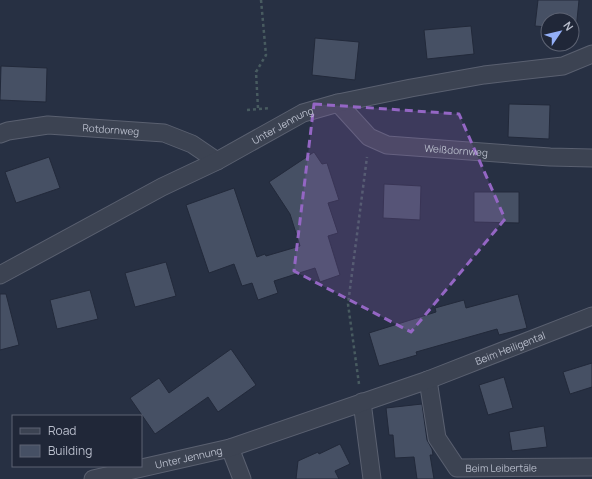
<svg xmlns="http://www.w3.org/2000/svg" width="592" height="479" font-family="Manrope,sans-serif">
<style>
.building{fill:#465064;stroke:#22293a}
.lines{fill:none;stroke-linecap:round;stroke-linejoin:round}
.minor-casing{stroke:#5a6070;stroke-width:19}
.path{stroke:#485b60;stroke-width:2.5;stroke-dasharray:3 3;stroke-linecap:butt}
.minor{stroke:#3c4352;stroke-width:17}
.marked{fill:#9466c4;fill-opacity:0.2;stroke:#9466c4;stroke-width:3;stroke-dasharray:8 5;stroke-linejoin:round}
.labels{text-anchor:middle;dominant-baseline:central;stroke-width:3;stroke-linejoin:round;paint-order:stroke}
.street-label{font-size:10px;fill:#b9becc;stroke:#202738}
</style>
<rect width="100%" height="100%" fill="#273043"/>
<g class="building">
<polygon points="538,0 579,0 576,30 572,30 572,20 548,20 548,27 535,26"/>
<polygon points="471,26 474,54 427,59 424,30"/>
<polygon points="315,38 359,42 355,80 312,75"/>
<polygon points="1,66 47,68 46,102 0,100"/>
<polygon points="509,104 550,105 549,139 508,137"/>
<polygon points="314,152 322,164 327,163 339,200 328,203 338,233 328,236 340,275 320,282 315,268 274,281 278,293 258,300 252,283 242,286 234,264 209,273 186,205 234,188 257,257 265,254 266,256 300,246 290,214 269,182"/>
<polygon points="49,157 60,188 16,203 5,172"/>
<polygon points="384,184 421,186 420,220 383,218"/>
<polygon points="474,192 519,192 519,223 474,222"/>
<polygon points="166,262 176,296 135,307 125,273"/>
<polygon points="90,290 98,319 57,329 50,300"/>
<polygon points="0,294 6,294 19,345 0,350"/>
<polygon points="518,294 527,328 499,335 497,329 416,352 417,355 379,366 369,333 436,312 435,308 464,300 466,308"/>
<polygon points="231,349 256,385 218,412 208,397 155,434 130,398 159,378 169,393"/>
<polygon points="592,363 592,387 570,394 563,372"/>
<polygon points="504,377 513,408 488,415 479,385"/>
<polygon points="422,404 427,440 432,449 433,455 430,455 434,479 417,479 414,457 395,458 393,435 389,435 386,408"/>
<polygon points="544,426 547,447 512,451 509,432"/>
<polygon points="340,444 350,464 335,471 339,479 296,479 298,461 318,452 319,454"/>
</g>
<g class="lines">
<g class="minor-casing">
<g id="minor">
<path id="s1" d="M338,103L369,137L387,145L550,157L592,158"/>
<path id="s2" d="M0,134L8,131L48,125L164,133L192,144L217,161"/>
<path id="s3" d="M0,275L162,187L217,161L303,113L338,103L411,88L484,75L563,66L592,54"/>
<path id="s4" d="M428,380L437,438L457,468L592,467"/>
<polyline points="362,402 372,479"/>
<polyline points="230,448 242,479"/>
<path id="s5" d="M93,479L230,448L428,380L592,316"/>
</g>
</g>
<g class="path">
<polyline points="258,108 256,72 266,55 261,0"/>
<polyline points="247,110 270,108"/>
<polyline points="359,384 348,304 367,157"/>
</g>
<use href="#minor" class="minor"/>
</g>
<path class="marked" d="M314,104L459,114L505,219L411,332L294,271Z"/>
<g class="labels">
<g class="street-label">
<text stroke="none"><textPath href="#s3" startOffset="320">Unter Jennung</textPath></text>
<text stroke="none"><textPath href="#s2" startOffset="112">Rotdornweg</textPath></text>
<text stroke="none"><textPath href="#s1" startOffset="135">Weißdornweg</textPath></text>
<text stroke="none"><textPath href="#s5" startOffset="438">Beim Heiligental</textPath></text>
<text stroke="none"><textPath href="#s5" startOffset="98">Unter Jennung</textPath></text>
<text stroke="none"><textPath href="#s4" startOffset="139">Beim Leibertäle</textPath></text>
</g>
</g>
<rect x="12" y="415" width="130" height="52" fill="#202738" stroke="#5d6373"/>
<rect x="20" y="428" width="20" height="6" fill="#3c4352" stroke="#5d6373"/>
<text x="48" y="435" font-size="12" fill="#b9becc">Road</text>
<rect x="20" y="445" width="20" height="12" fill="#465064" stroke="#5d6373"/>
<text x="48" y="455" font-size="12" fill="#b9becc">Building</text>
<g transform="translate(560 32) rotate(55)"><circle r="19" fill="#202738" stroke="#5d6373"/>
<path d="M0-3L7 15L0 10L-7 15Z" fill="#93aff7"/>
<text y="-6" font-size="11" font-weight="bold" text-anchor="middle" fill="#b9becc">N</text>
</g>
</svg>
